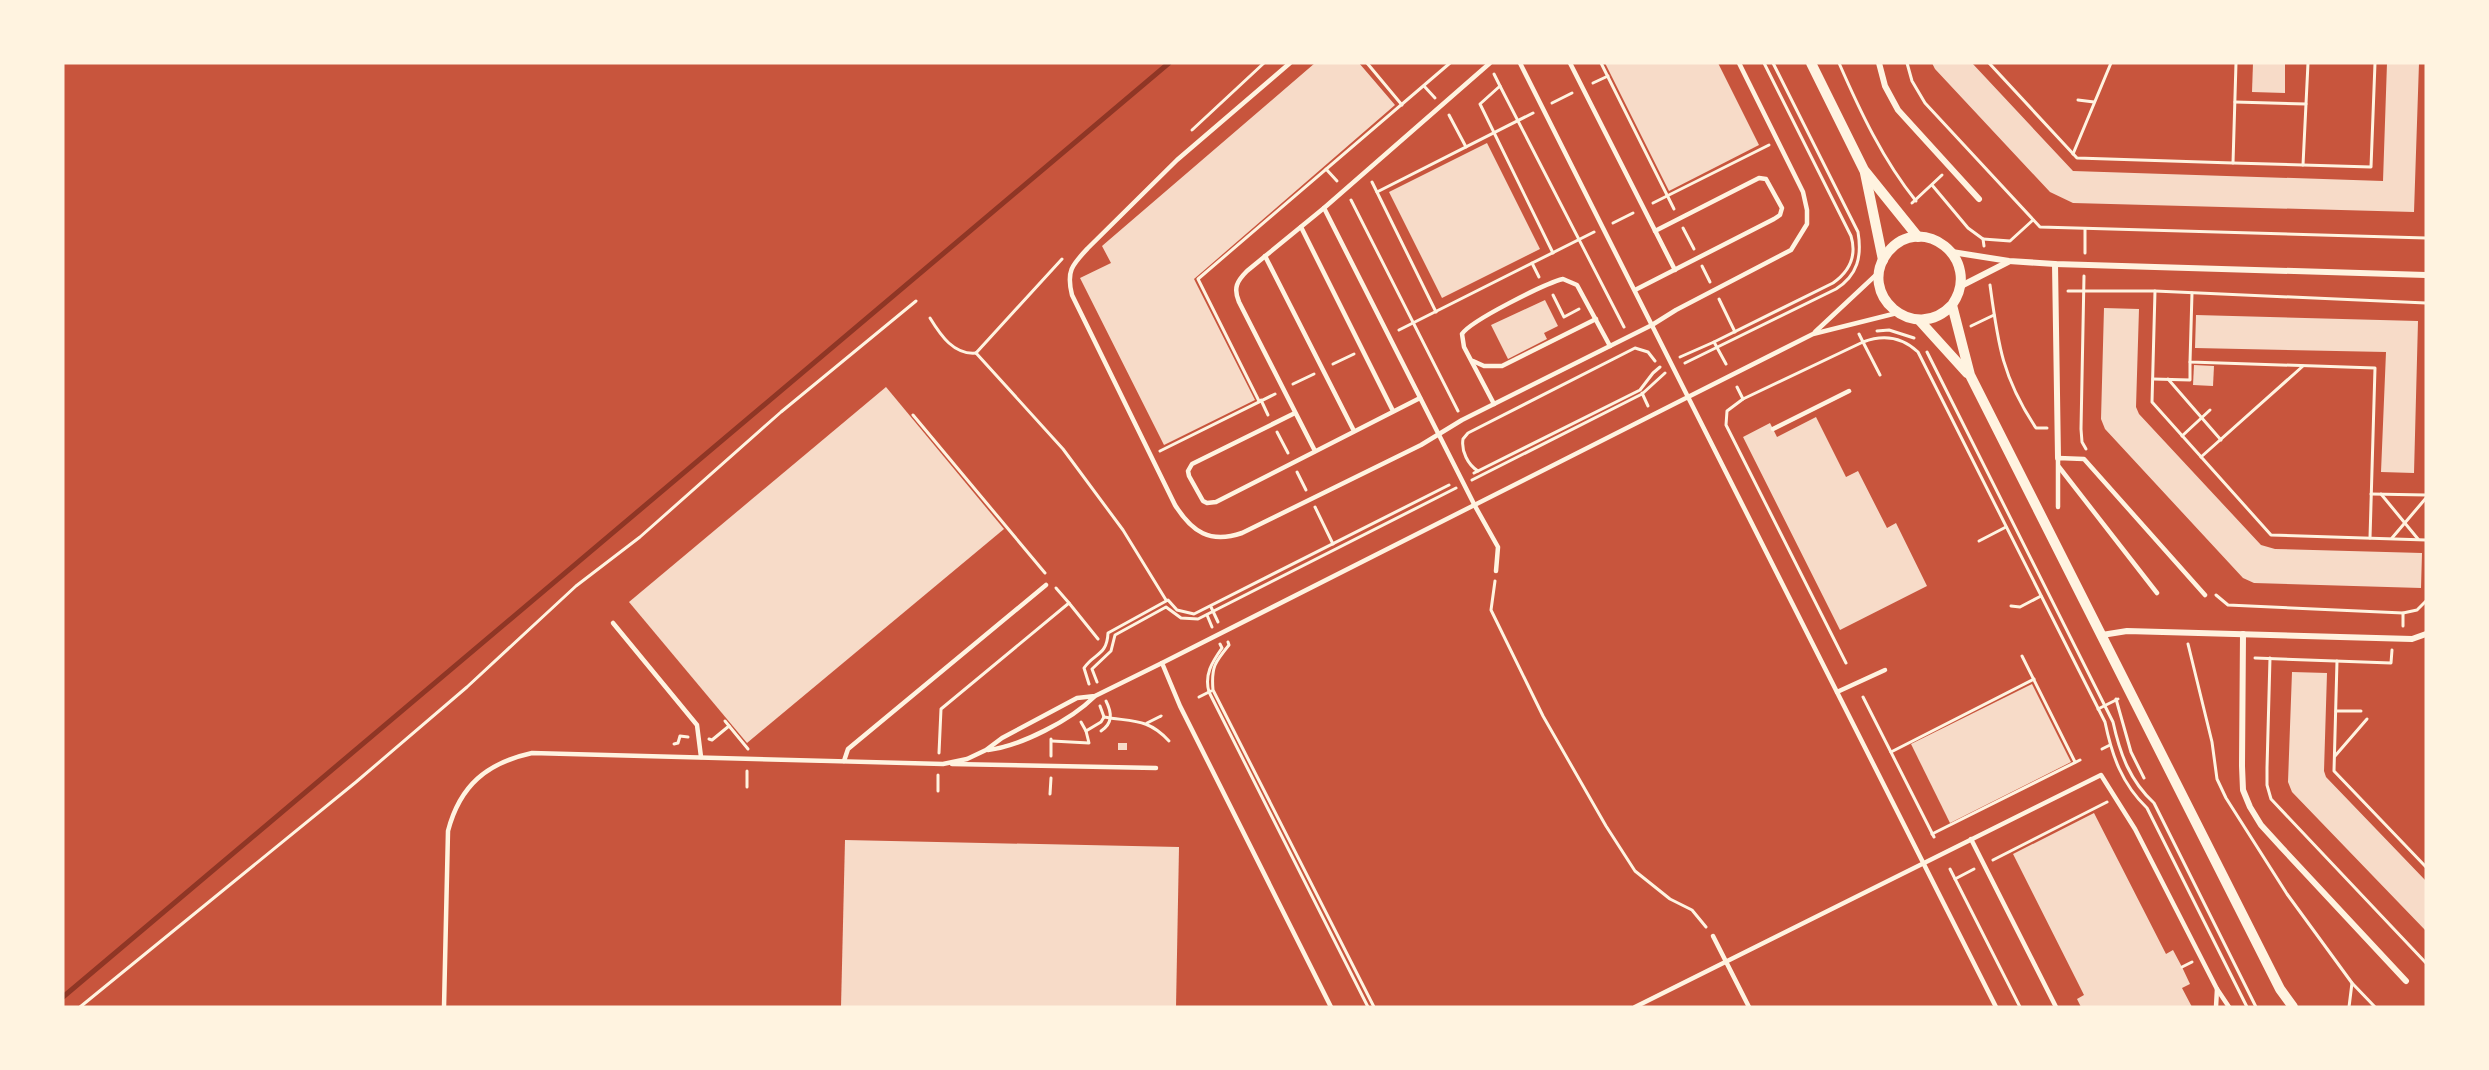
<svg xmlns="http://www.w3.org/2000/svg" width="2489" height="1070" font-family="Manrope,sans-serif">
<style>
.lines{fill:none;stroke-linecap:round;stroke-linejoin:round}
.stream{stroke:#8f3625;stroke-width:5}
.building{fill:#f7dbc8}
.path{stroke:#fff3e0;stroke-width:3}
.service{stroke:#fff3e0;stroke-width:4.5}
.minor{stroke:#fff3e0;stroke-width:6}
.tertiary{stroke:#fff3e0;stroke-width:10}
</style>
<rect width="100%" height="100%" fill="#c8553d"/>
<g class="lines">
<polyline class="stream" points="63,997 1169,63"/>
</g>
<g class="building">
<polygon points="1315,63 1359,63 1395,105 1194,279 1255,400 1164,445 1080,278 1111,263 1102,246"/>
<polygon points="1605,63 1718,63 1759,145 1669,191"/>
<polygon points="1932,63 1972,63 2073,171 2383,181 2387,63 2419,63 2414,212 2073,203 2050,192 1935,69"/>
<polygon points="2253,63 2285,63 2285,93 2252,92"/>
<polygon points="1487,143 1540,249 1442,298 1389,192"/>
<polygon points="1545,300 1558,326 1544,333 1547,339 1508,359 1491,325"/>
<polygon points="2104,308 2139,309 2136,407 2139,414 2261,545 2275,549 2422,553 2421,588 2254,583 2243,578 2105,429 2101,419"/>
<polygon points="2196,315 2418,321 2414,473 2381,472 2386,352 2195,348"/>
<polygon points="2194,365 2214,366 2213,386 2193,385"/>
<polygon points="886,387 1004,529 747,743 629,602"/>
<polygon points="1816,417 1846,477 1858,471 1887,528 1896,523 1927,586 1840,630 1743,437 1770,423 1777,437"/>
<polygon points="2292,672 2327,673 2324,771 2326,777 2426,881 2426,931 2292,792 2288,782"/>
<polygon points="2032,684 2071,762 1950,823 1911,744"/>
<rect x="1118" y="743" width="9" height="7"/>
<polygon points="2094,813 2166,954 2173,950 2182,967 2190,984 2182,988 2192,1007 2081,1007 2077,999 2084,995 2013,854"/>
<polygon points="845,840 1179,847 1176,1007 841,1007"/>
</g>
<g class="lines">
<g class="path">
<polyline points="1367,63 1402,105"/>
<polyline points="1601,63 1674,209"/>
<path d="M1839,63C1860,111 1883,160 1916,201"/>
<polyline points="1907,63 1912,81 1925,103 2040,227 2426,238"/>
<polyline points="1989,63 2077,158 2233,163 2236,63"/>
<polyline points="1494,74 1500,86"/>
<polyline points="1593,83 1608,76"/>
<polyline points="1424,86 1435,98"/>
<polyline points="2078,100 2094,102"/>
<polyline points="2235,102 2306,104"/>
<polyline points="1552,103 1572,93"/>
<polyline points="1449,115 1466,147"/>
<polyline points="1192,130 1264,63"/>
<polyline points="2073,154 2111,63"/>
<polyline points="2233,163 2371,167 2375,63"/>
<polyline points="2303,165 2308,63"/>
<polyline points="1326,169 1337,181"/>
<polyline points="1372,182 1436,312"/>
<polyline points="1932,185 1968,228 1983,239 1984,246"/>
<polyline points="1377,192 1533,113"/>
<polyline points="1351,200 1458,411"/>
<polyline points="1653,203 1769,145"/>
<polyline points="1912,203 1942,175"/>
<polyline points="1613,223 1633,213"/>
<polyline points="1683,228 1694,249"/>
<polyline points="1983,239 2010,241 2033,220"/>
<polyline points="1553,253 1480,104 1500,86 1624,327"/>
<polyline points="2085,253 2085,229"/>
<polyline points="1532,263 1539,277"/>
<polyline points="1702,266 1710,282"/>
<polyline points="2084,276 2081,429 2082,442 2086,449"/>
<path d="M1990,285C1998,344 2002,377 2036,428H2047"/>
<polyline points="2068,291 2155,291 2426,303"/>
<polyline points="2155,291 2152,402 2271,535 2426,540"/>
<polyline points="2192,293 2190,362 2375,368 2370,538"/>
<polyline points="1553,295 1564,317 1579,309"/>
<polyline points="1719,299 1735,332"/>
<path d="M930,318C941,336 954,355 976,353"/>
<polyline points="1971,326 1994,315"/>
<polyline points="1399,330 1594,232"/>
<polyline points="1877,331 1889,330 1914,338"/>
<path d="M1927,352L2113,722C2120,754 2130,781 2154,803L2256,1007"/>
<polyline points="976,353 1062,259"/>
<polyline points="976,353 1063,449 1123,530 1166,600"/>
<polyline points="1680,357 1714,342"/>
<path d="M1685,363L1836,289C1858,275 1862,256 1858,232L1773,63"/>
<polyline points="1333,364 1354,354"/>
<path d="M1726,364L1714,342L1833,283C1850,271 1857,256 1851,236L1764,63"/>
<path d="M1880,375L1863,342C1884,334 1902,337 1918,352L2105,722C2112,756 2122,784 2147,808L2247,1007"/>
<polyline points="2153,379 2190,380 2190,362"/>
<polyline points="2168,379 2221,440"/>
<polyline points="1293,384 1314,374"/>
<polyline points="1737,387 1743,399 1727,411 1726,425 1846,663"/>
<polyline points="1642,393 1648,406"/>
<polyline points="1743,399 1863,342 1859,334"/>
<polyline points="1261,400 1268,415"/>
<polyline points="1259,401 1198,279 1450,63"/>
<polyline points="913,415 1045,573"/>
<polyline points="1277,432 1288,453"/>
<polyline points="2182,436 2210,410"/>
<polyline points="1160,451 1275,394"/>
<polyline points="2201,457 2303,366"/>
<path d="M1478,471C1468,465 1461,451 1463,439L1468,433L1635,348L1648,352L1655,361"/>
<polyline points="1297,472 1306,490"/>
<polyline points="1474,473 1640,390 1653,373 1660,367"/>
<polyline points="1472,480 1642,394 1665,373"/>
<polyline points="2371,494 2426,495"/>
<polyline points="2381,494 2418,539"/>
<polyline points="1315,507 1333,544"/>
<polyline points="2392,538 2426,498"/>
<polyline points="1979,541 2006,527"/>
<polyline points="1495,581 1491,610 1543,716 1606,826 1635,871 1670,899 1692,910 1706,927"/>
<polyline points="1056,588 1069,603"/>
<polyline points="2216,595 2228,605 2403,613 2417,610 2426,601"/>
<polyline points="2011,606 2020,607 2041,596"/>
<polyline points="1211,607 1218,622"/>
<polyline points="1207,615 1212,627"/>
<polyline points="2403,626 2403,613"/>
<path d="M1228,642L1229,645C1215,662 1211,667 1213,690L1374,1007"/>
<path d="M1220,644L1222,648C1212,662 1204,675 1209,692L1368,1007"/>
<polyline points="2188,644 2212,742 2217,779 2226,798 2287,894 2352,983 2375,1007"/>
<polyline points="2022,656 2075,762"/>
<polyline points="2255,658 2391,663 2392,650"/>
<polyline points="2270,658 2267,768 2267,785 2271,799 2426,963"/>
<polyline points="2337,661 2334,771 2426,867"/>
<polyline points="1097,682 1092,669 1111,651 1115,635 1166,607 1181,618 1198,619 1456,488"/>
<path d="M1089,684L1084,668C1094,653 1107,656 1108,633L1168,600L1177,610L1194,614L1449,485"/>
<polyline points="1199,697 1211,691"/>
<polyline points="1863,697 1934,837"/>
<polyline points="2116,699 2131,752 2144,778"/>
<polyline points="1100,706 1104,717"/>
<polyline points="2098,709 2118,699"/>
<polyline points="2336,711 2361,711"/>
<path d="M1104,717C1133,722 1148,718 1169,741"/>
<polyline points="725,721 748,749"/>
<polyline points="1081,722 1086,731 1101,722 1104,717"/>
<polyline points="1147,723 1161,716"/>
<path d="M1101,731C1113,723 1112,713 1106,701"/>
<polyline points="709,739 712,740 729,726"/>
<polyline points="1052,741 1089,743 1086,731"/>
<polyline points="674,744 678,743 680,736 688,737"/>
<polyline points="2102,749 2110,745"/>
<polyline points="1891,752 2034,679"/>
<polyline points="939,753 941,709 1069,603 1098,639"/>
<polyline points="1051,756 1051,739"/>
<polyline points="2335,756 2367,719"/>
<polyline points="747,787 747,771"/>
<polyline points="938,791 938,775"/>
<polyline points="1050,794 1051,778"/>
<polyline points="1932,834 2080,760"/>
<polyline points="1993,860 2107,802"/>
<polyline points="1950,869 2020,1007"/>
<polyline points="1955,879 1974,869"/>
<polyline points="2182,967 2192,962"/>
<polyline points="80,1007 356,782 467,687 576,586 640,537 781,412 916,301"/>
<polyline points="2349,1007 2352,983"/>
</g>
<g class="service">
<path d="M1290,63L1177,160L1088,248C1072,265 1066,271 1072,295L1175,505C1192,532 1210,544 1242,533L1421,445L1462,420L1652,325L1676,310L1791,250L1807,224V210L1803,192L1739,63"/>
<polyline points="1570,63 1675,270"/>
<polyline points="1324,208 1475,506 1498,547 1496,571"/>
<polyline points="1301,227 1393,411"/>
<polyline points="1265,256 1354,431"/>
<polyline points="1635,290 1774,219 1780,215 1782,208 1766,179 1759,178 1655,231"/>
<polyline points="1897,313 1813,334 1688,397 1996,1007"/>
<polyline points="1815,332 1877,274"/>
<polyline points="1473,361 1484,366 1502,366 1596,319"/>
<path d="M1494,404L1464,347L1462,334C1470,321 1546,283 1563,279L1577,285L1610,346"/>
<polyline points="1295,413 1192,464 1188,471 1189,476 1203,501 1207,503 1216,502 1420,398"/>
<polyline points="1773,429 1849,391"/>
<path d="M1315,451L1239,302C1233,288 1237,281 1247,271L1324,208L1490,63"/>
<polyline points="2059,467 2157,593"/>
<polyline points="2058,507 2058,458 2084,459 2205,595"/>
<polyline points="613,623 697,725 701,757"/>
<polyline points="1837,692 1885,670"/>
<path d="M988,750C1021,746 1071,720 1094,697"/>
<polyline points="844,761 848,749 1046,585"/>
<polyline points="952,764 1156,768"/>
<polyline points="1971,839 2056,1007"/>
<polyline points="1713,936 1749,1007"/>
<path d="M444,1007L448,831C460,785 487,763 532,753L943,764L967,759L986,750L1002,738L1077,698L1095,696L1162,663"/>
<polyline points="1331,1007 1180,706 1162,663 1688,397 1520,63"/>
<polyline points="1635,1007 2101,775 2135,829 2217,989 2229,1007"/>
<polyline points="2216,1007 2217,989"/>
</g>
<g class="minor">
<polyline points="1879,63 1885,86 1898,110 1979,199"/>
<polyline points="1952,252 2009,261 2055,264 2426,275"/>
<polyline points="2055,264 2058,458"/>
<polyline points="1961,286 2008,262"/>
<polyline points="2243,634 2242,766 2243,790 2250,807 2261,825 2282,848 2406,981"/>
<polyline points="2102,635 2127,631 2412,639 2426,634"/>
</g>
<g class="tertiary">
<polyline points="1811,63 1864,170 1918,237"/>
<polyline points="1865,173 1883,260"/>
<path d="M1952,305C1915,345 1855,294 1888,252C1921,211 1984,259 1952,305L1970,375L2280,989L2293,1007"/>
<polyline points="1919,320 1967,373"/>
</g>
</g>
<rect width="2489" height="1070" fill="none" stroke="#fff3e0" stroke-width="129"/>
</svg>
